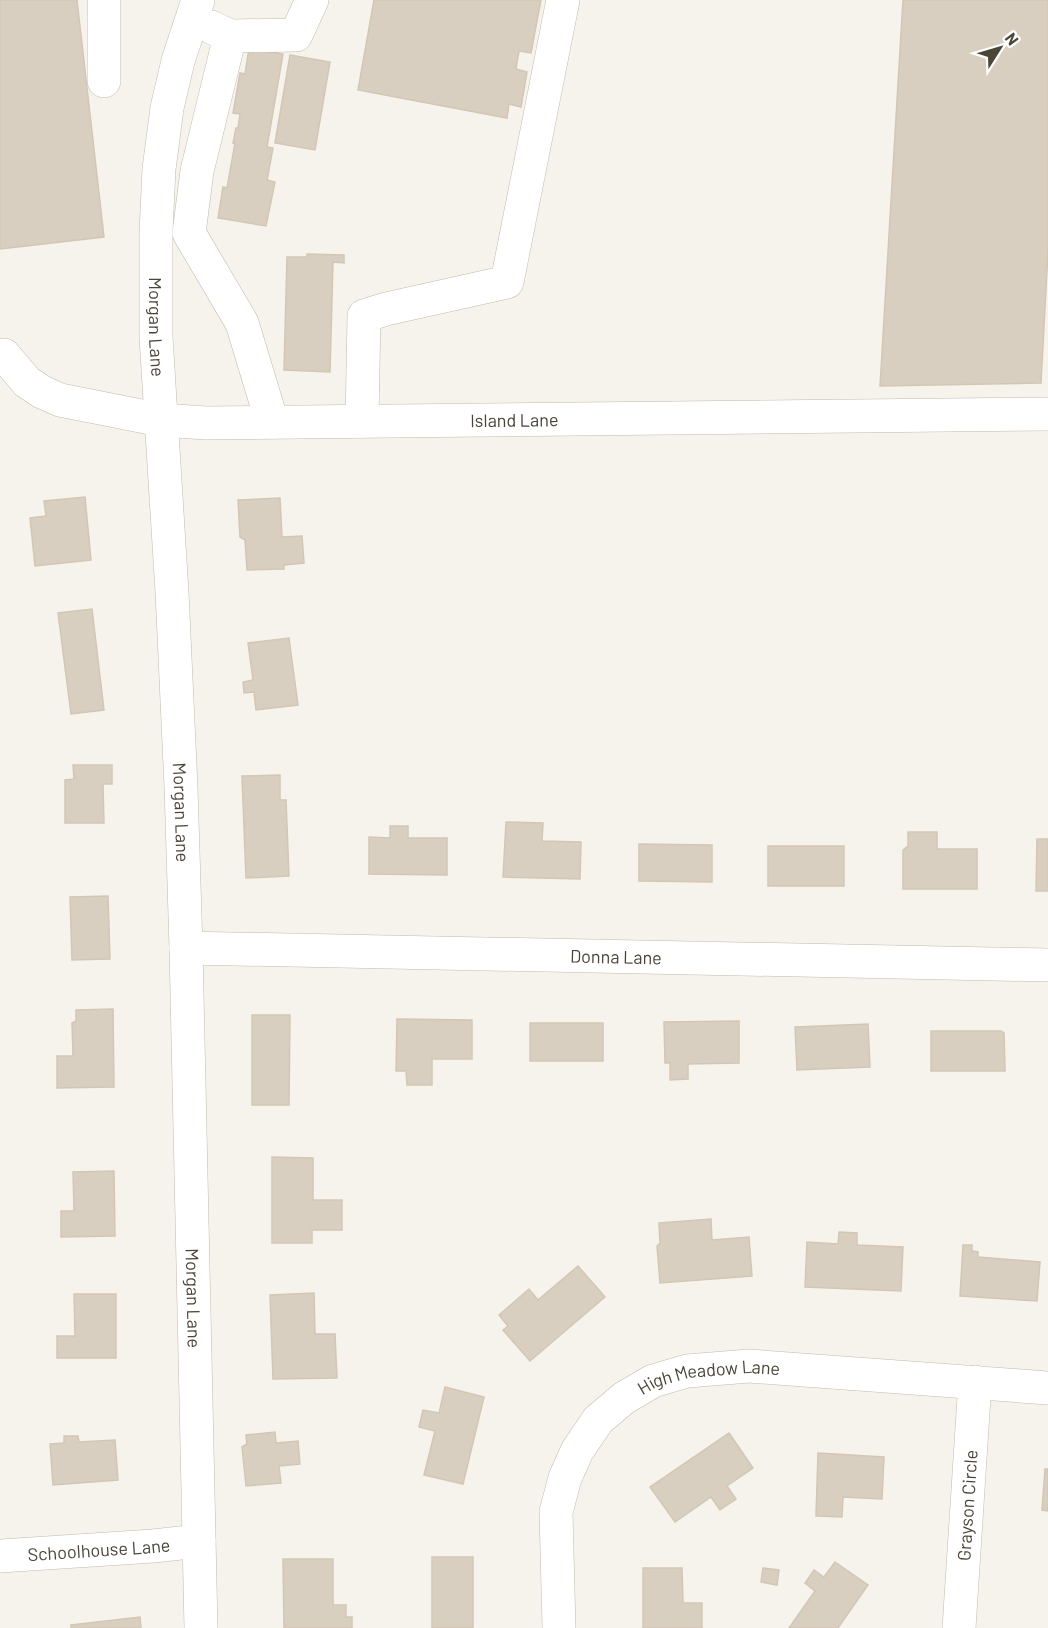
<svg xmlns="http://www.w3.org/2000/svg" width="1048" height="1628" font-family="Barlow,sans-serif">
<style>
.building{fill:#d8cfc1;stroke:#d3c7b4;stroke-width:1.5}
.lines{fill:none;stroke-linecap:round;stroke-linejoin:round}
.minor-casing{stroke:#c2bbae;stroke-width:34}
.minor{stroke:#fff;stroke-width:33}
.labels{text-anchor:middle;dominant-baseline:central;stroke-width:4.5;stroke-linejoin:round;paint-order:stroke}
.street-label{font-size:18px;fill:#4b4439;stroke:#fff}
</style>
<rect width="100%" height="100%" fill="#f6f3ec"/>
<g class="building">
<polygon points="0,0 77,0 104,237 0,249"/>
<polygon points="374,0 541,0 531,53 519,51 516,69 527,72 521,107 509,104 507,118 358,90"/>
<polygon points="903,0 1048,0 1048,251 1041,383 880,386"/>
<polygon points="249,48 283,54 267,147 273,148 267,180 275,182 266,226 218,218 223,187 227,188 235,143 233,143 236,128 238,128 240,114 233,113 240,73 245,74"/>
<polygon points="290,55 330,62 315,150 275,143"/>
<polygon points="307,254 344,255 344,263 333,262 330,372 284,370 287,257 307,257"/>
<polygon points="85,497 91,560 35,566 30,518 46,516 44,501"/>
<polygon points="280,498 282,537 302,536 304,563 284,565 284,569 247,570 245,540 240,537 238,500"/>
<polygon points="92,609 104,710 71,714 58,613"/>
<polygon points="289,638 298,705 256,710 254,692 244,693 243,682 253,680 248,643"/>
<polygon points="73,765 112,765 112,784 103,784 104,823 65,823 65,780 74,779"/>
<polygon points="280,775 280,800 286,800 289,876 246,878 242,776"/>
<polygon points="506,822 543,823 542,841 581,842 580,879 503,877"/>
<polygon points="390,826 408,826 408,838 447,838 447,875 369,874 369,837 390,838"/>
<polygon points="908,832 937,832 937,849 977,849 977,889 903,889 903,850 908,846"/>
<polygon points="1037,839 1048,839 1048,891 1036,891"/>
<polygon points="639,844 712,845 712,882 639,881"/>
<rect x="768" y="846" width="76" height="40"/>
<polygon points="108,896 110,959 72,960 70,897"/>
<polygon points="113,1009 114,1087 57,1088 57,1056 73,1056 72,1023 76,1021 76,1010"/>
<polygon points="252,1015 290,1015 289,1105 252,1105"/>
<polygon points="397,1019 472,1020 472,1059 432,1059 432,1085 407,1085 406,1071 396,1071"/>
<polygon points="739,1021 739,1063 688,1064 688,1079 670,1080 670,1063 665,1063 664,1022"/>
<rect x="530" y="1023" width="73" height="38"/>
<polygon points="868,1024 870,1067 797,1070 795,1027"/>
<polygon points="931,1031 1001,1031 1004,1033 1005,1071 931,1071"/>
<polygon points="272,1157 313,1158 313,1200 342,1200 342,1230 312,1230 312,1243 272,1243"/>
<polygon points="114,1171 115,1236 61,1237 61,1211 74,1211 73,1172"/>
<polygon points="711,1219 712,1240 749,1237 752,1276 660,1283 657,1246 660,1243 659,1223"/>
<polygon points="839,1232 857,1233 857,1245 903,1247 901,1291 805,1287 807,1242 838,1244"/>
<polygon points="963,1245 972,1245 972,1251 978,1252 978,1257 1040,1262 1037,1301 960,1296"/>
<polygon points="578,1266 605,1297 530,1361 503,1330 508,1326 499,1315 529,1289 538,1300"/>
<polygon points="314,1293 315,1334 335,1334 337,1378 273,1379 270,1295"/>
<polygon points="74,1294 116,1294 116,1358 57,1358 57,1336 75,1336"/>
<polygon points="445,1387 484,1397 463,1484 424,1475 435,1431 419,1427 423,1410 439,1413"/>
<polygon points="275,1432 276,1443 298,1441 300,1464 279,1466 281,1483 246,1486 242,1447 247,1444 246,1435"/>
<polygon points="729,1433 753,1468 727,1486 736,1499 720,1510 711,1497 675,1522 650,1487"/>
<polygon points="64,1436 78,1436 79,1442 115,1440 118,1480 53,1485 50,1444 64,1443"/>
<polygon points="818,1453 884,1457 882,1499 843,1497 842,1517 816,1516"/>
<polygon points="1045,1469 1048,1469 1048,1511 1042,1510"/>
<rect x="432" y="1557" width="41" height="71"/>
<polygon points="283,1559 333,1559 333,1605 346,1605 346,1617 352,1617 352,1628 284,1628"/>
<polygon points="835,1562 868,1585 838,1628 789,1628 815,1591 805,1583 814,1570 824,1577"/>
<polygon points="643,1568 682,1568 683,1603 702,1603 702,1628 643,1628"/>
<polygon points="763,1568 779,1570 777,1585 761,1582"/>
<polygon points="140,1617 141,1628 71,1628 71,1625"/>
</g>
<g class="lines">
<g class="minor-casing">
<g id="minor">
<path id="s1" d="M198,0L178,61L167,108L159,169L156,232V337L172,592L181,787L186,948L201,1628"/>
<polyline points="211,27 230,36 296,35 312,0"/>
<polyline points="230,36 197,171 189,233 242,323 272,422"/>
<polyline points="104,81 104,0"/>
<path id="s2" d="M0,357L4,355L27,382L42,392L60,400L161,420L206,423L1048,414"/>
<polyline points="362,421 364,316 386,309 507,282 563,0"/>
<path id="s3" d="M186,948L1048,965"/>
<path id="s4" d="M0,1556L153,1546L199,1541"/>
<path id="s5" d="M559,1628L556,1512L565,1478L577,1451L598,1420L624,1398L653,1381L687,1371L749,1366L1048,1388"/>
<path id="s6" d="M959,1628L975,1382"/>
</g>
</g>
<use href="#minor" class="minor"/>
</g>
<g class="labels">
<g class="street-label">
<text stroke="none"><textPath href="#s1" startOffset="332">Morgan Lane</textPath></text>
<text stroke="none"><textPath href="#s2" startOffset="534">Island Lane</textPath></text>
<text stroke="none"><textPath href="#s1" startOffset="818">Morgan Lane</textPath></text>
<text stroke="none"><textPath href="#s3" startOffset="430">Donna Lane</textPath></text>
<text stroke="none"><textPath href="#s1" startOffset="1304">Morgan Lane</textPath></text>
<text stroke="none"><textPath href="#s5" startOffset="342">High Meadow Lane</textPath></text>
<text stroke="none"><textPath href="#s6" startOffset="123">Grayson Circle</textPath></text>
<text stroke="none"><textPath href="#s4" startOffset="99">Schoolhouse Lane</textPath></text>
</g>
</g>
<g transform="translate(1000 48) rotate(53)" stroke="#ffffff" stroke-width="4.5" paint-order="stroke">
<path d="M0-4.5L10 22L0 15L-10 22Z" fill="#4b4439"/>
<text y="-9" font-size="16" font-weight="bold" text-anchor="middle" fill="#4b4439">N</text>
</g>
</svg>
